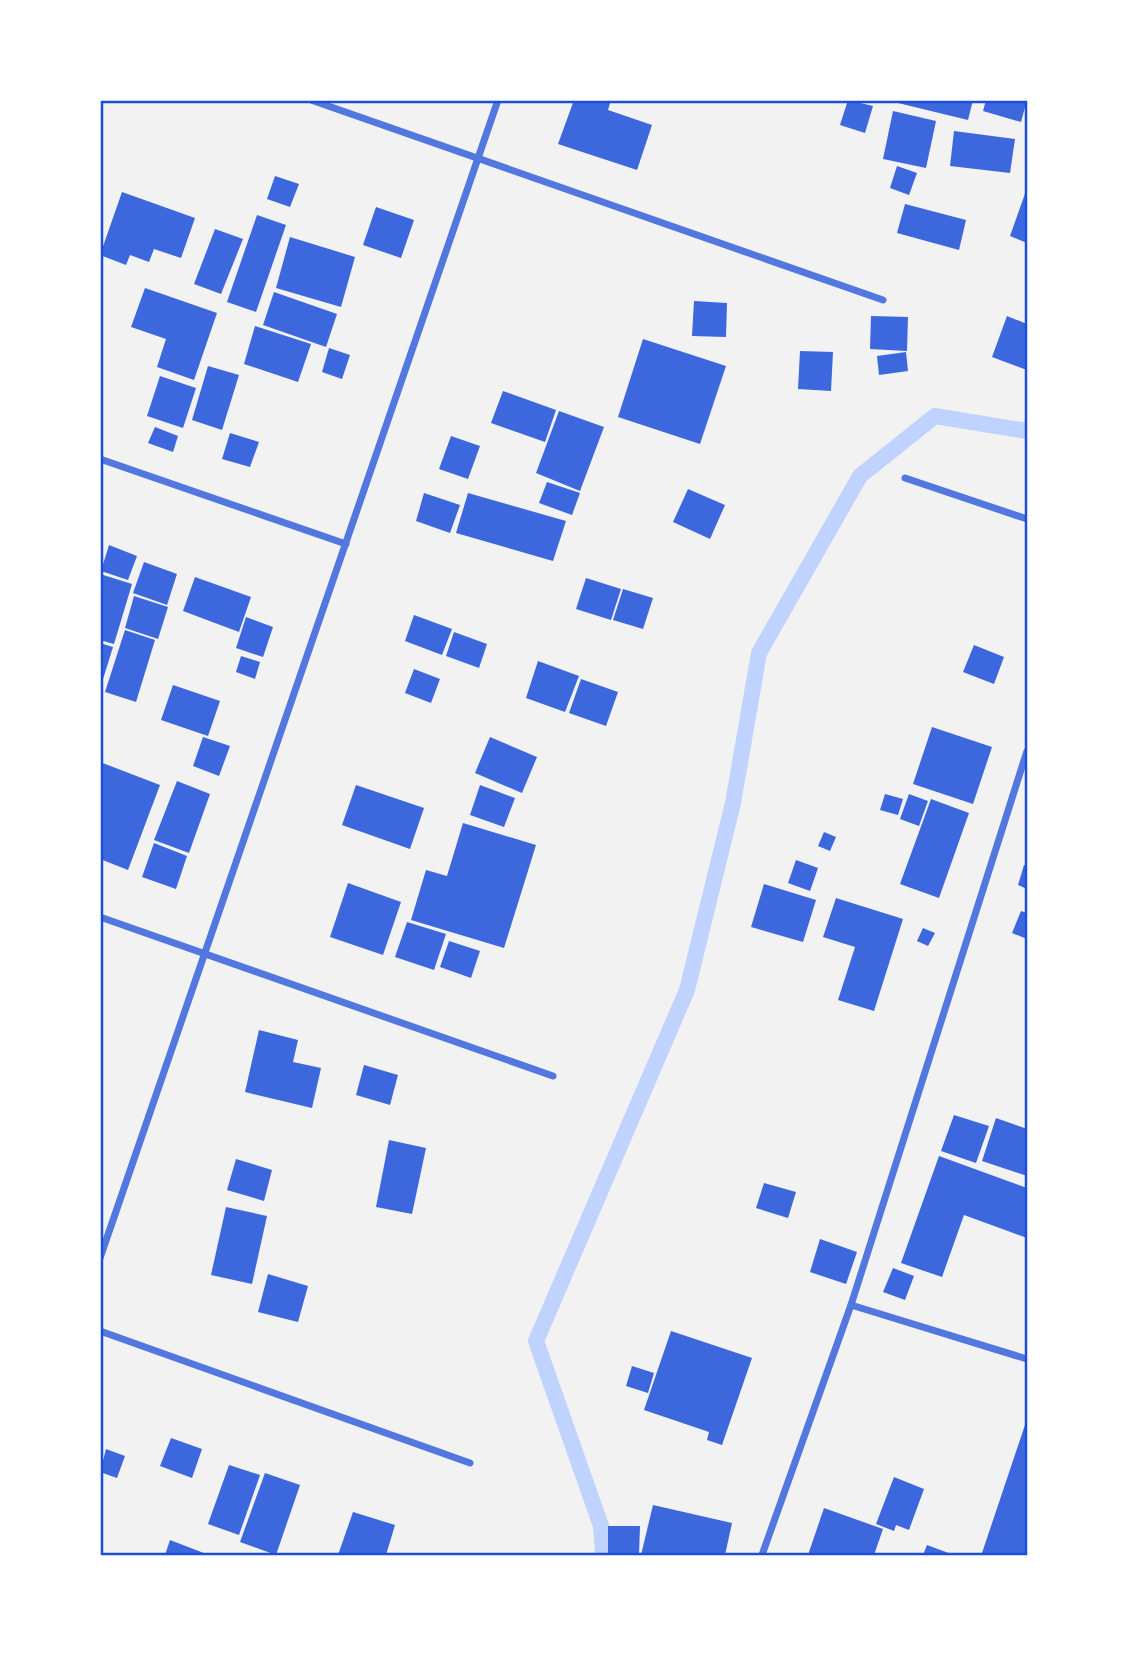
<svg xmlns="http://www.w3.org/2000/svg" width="1127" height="1655" font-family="Raleway,sans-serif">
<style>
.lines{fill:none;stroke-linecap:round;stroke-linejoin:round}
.stream{stroke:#bfd3fe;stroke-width:16}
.building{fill:#3d67dc}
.minor{stroke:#5277de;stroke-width:7}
.neatline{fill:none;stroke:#1d4ed8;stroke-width:2.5}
</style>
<rect width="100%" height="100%" fill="#f2f2f2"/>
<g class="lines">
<polyline class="stream" points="603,1555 601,1526 536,1341 687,990 733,803 759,653 860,476 935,416 1027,431"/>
</g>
<g class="building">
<polygon points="574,100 611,100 608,110 652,125 637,170 558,144"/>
<polygon points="848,100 873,106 865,133 840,125"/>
<polygon points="899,100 973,100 968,120 898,103"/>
<polygon points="986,100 1027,100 1021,122 983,111"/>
<polygon points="893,111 936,121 926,168 883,159"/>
<polygon points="954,131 1015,139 1010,173 950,166"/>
<polygon points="897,166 917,173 909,195 890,188"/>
<polygon points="275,176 299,184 290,207 267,199"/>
<polygon points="1027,188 1027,243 1010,236"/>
<polygon points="122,192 195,218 181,258 154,249 149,262 130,255 126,265 100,255"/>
<polygon points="905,204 966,220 959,250 897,233"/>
<polygon points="376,207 414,220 401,258 363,245"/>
<polygon points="257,215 286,225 256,312 227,302"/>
<polygon points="215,229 243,239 221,294 194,284"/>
<polygon points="290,237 355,257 341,307 276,288"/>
<polygon points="145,288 217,313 194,380 157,367 166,339 131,327"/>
<polygon points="274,292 337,314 326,347 263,325"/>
<polygon points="694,301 727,303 726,337 692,336"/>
<polygon points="871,316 908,317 907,351 870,349"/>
<polygon points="1007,316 1027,324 1027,370 992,357"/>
<polygon points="255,326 311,344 298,382 244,364"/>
<polygon points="643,339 726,366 700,444 618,417"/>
<polygon points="329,348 350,355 342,379 322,372"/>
<polygon points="800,351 833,352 831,391 798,389"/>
<polygon points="906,352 908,371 879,375 877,356"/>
<polygon points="208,366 239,375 222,430 192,420"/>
<polygon points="160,376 196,388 183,428 147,416"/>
<polygon points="503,391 556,410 545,442 491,423"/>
<polygon points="559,411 604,427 580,491 536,473"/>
<polygon points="155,427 178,436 173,452 148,443"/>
<polygon points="230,433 259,442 250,467 222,459"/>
<polygon points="451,436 480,446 468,479 439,469"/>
<polygon points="547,482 580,493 572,515 539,503"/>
<polygon points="688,489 725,505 710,539 673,522"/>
<polygon points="424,493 460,505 450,533 416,521"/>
<polygon points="468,493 566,521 553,561 456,533"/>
<polygon points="109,545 137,556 128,580 101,571"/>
<polygon points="144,562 177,574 167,605 133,593"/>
<polygon points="100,574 132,584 114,644 100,640"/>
<polygon points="195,577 251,597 239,632 183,611"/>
<polygon points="586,578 621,589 611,620 576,609"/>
<polygon points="623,589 653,598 643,629 613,620"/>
<polygon points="134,596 168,607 158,639 125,628"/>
<polygon points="414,615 452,629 442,655 405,641"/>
<polygon points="246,617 273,627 263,657 236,648"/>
<polygon points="125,630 155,640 136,702 105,692"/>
<polygon points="454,632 487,644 479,668 446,656"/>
<polygon points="100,643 113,647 100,689"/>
<polygon points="974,645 1004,657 994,684 963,672"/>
<polygon points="241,656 260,662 255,679 236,672"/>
<polygon points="538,661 579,676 565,712 526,698"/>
<polygon points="414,669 440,679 431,703 405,693"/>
<polygon points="581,679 618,692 606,726 569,713"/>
<polygon points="173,685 220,701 208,736 161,720"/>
<polygon points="932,727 992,747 973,804 913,784"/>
<polygon points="203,737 230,746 219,776 193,766"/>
<polygon points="490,737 537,757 522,793 475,773"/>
<polygon points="100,762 160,785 128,870 100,859"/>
<polygon points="177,781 210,794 189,853 154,840"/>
<polygon points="356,785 424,808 410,849 342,825"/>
<polygon points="480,785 515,798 504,827 470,815"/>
<polygon points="885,794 903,799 898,815 880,810"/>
<polygon points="909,794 928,801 919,826 900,819"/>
<polygon points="931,799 969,813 939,898 900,884"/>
<polygon points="463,823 536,845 504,948 411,920 426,870 447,876"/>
<polygon points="824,832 836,837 830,851 818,846"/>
<polygon points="154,843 187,856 176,889 142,877"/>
<polygon points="796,860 818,868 810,891 788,883"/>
<polygon points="1024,865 1027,866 1027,889 1018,885"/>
<polygon points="348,883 401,902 383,955 330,937"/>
<polygon points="764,884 816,900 803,942 751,927"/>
<polygon points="836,898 903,919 874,1011 838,1000 855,947 823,937"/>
<polygon points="1021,911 1027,913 1027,939 1012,933"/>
<polygon points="407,922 446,934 434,970 395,957"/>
<polygon points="923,928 935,933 928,946 917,941"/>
<polygon points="449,941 480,951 471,978 440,967"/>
<polygon points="259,1030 298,1040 293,1062 321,1068 312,1108 245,1092"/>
<polygon points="364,1065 398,1075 390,1105 356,1095"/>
<polygon points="954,1115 989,1126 976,1163 941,1151"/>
<polygon points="996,1118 1027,1129 1027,1176 982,1161"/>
<polygon points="389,1140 426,1148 412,1214 376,1207"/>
<polygon points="939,1156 1027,1188 1027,1238 964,1215 942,1277 901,1263"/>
<polygon points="236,1159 272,1170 264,1201 227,1190"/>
<polygon points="764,1183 796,1192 788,1218 756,1208"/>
<polygon points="226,1207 267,1216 252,1284 211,1275"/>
<polygon points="820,1239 857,1252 846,1284 810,1272"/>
<polygon points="893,1268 914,1276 905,1300 883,1292"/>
<polygon points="268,1274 308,1286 298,1322 258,1312"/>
<polygon points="671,1331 752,1358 722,1445 707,1440 709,1432 644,1410"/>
<polygon points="632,1366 654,1373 648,1393 626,1386"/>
<polygon points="1027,1419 1027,1555 990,1555 982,1553"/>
<polygon points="171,1438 202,1449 192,1478 160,1466"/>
<polygon points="106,1449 125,1456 117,1478 100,1472"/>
<polygon points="229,1465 260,1475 239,1535 208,1524"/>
<polygon points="265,1473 300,1485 276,1555 240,1542"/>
<polygon points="894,1477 924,1489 909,1530 896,1525 894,1531 876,1524"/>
<polygon points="653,1505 732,1523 725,1555 641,1555"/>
<polygon points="824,1508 883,1529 874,1555 808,1555"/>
<polygon points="353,1512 395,1525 386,1555 338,1555"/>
<polygon points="608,1526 640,1526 639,1555 608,1555"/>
<polygon points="170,1540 209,1555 165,1555"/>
<polygon points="927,1545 954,1555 923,1555"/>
</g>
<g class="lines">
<g class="minor">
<polyline points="311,100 883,300"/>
<polyline points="100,459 346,544"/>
<polyline points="905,478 1027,519"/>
<polyline points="100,917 553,1076"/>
<polyline points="100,1258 498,100"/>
<polyline points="851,1305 1027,1359"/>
<polyline points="100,1331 470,1463"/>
<polyline points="762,1555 851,1305 1027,751"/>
</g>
</g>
<rect width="1127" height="1655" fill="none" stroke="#ffffff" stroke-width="203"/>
<rect x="102" y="102" width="924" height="1452" class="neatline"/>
</svg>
